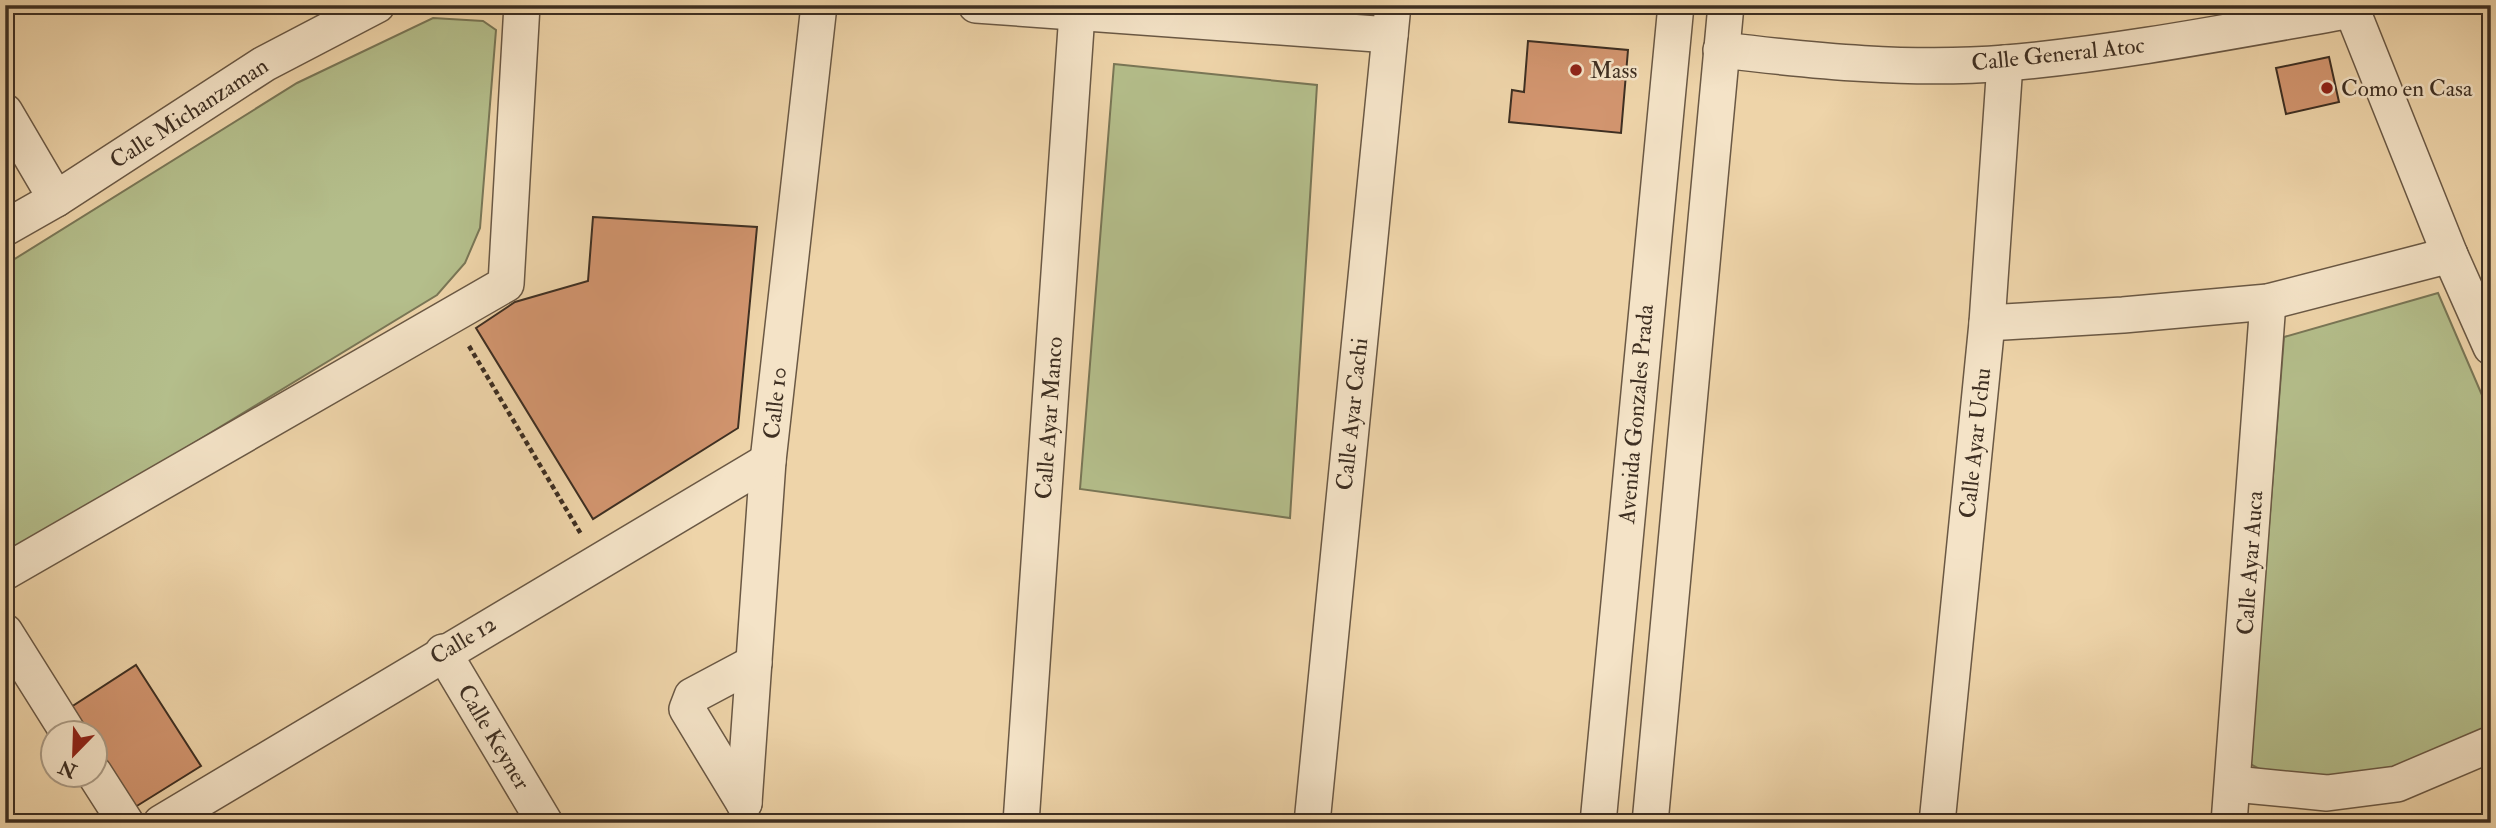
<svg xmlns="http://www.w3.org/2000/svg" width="2496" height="828" font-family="'IM FELL Double Pica',serif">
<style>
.green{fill:#b4be8b;stroke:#797656;stroke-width:2}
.building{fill:#d2956f;stroke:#3e2f22;stroke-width:2}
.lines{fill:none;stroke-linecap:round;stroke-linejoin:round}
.minor-casing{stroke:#6a5844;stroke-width:38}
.path{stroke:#3e2f22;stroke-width:4.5;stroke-dasharray:5 3.5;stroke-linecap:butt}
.minor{stroke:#f4e3c7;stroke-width:35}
.poi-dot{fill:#8f2418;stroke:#f4e3c7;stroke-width:2.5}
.labels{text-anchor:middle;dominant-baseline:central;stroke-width:5;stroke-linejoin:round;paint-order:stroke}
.street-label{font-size:23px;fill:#3e2f22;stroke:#f4e3c7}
.poi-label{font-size:23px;fill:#3e2f22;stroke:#f4e3c7;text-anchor:start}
</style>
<rect width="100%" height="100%" fill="#eed4a9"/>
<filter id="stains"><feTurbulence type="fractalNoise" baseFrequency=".00286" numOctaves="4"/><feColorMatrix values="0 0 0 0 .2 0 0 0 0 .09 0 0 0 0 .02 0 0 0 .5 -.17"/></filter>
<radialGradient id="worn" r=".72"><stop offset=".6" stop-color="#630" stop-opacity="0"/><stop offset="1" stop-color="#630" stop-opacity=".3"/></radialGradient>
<g class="green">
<polygon points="433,18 483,21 496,30 480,228 465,263 437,295 5,558 5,265 297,83"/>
<polygon points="1114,64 1317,85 1290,518 1080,489"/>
<polygon points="2438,293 2491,416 2491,732 2430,761 2290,785 2250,764 2284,337"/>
</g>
<g class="building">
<polygon points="1528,41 1628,50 1621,133 1509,122 1512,90 1524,92"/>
<polygon points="2329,57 2339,102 2286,114 2276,68"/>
<polygon points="593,217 757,227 738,428 593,519 476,328 515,302 588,281"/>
<polygon points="136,665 201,766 132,809 94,750 94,734 84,734 68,709"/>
</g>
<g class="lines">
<g class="minor-casing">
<g id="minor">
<polyline points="976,5 1390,35"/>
<polyline points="2350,5 2450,255 2491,347"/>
<path d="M1721,50C1815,61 1912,71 2006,63C2122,53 2237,30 2352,10"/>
<polyline points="5,112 56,199"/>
<polyline points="5,228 56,199 264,64 377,5"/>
<polyline points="1987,323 2123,315 2268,302 2450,255"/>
<polyline points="5,572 506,284 522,5"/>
<polyline points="5,632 69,734"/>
<polyline points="443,652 545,823"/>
<polyline points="94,773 126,823"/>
<polyline points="2234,784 2327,793 2397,784 2491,744"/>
<polyline points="744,803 768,461 819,5"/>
<polyline points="744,803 687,709 692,696 754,663"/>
<polyline points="161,823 768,461"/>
<polyline points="1021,823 1077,13"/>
<polyline points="1312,823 1393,5"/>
<polyline points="1598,823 1676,5"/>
<polyline points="1650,823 1726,5"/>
<polyline points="1937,823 1987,323 2005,63"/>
<polyline points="2229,823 2268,302"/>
</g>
</g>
<polyline class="path" points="469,346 581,534"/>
<use href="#minor" class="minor"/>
</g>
<g class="poi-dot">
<circle cx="1576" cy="70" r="7"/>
<circle cx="2327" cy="88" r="7"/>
</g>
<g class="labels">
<g class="street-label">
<text transform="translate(2058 54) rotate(-6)">Calle General Atoc</text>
<text transform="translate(189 113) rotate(-33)">Calle Michanzaman</text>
<text transform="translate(775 403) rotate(-84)">Calle 10</text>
<text transform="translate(1352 414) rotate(-84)">Calle Ayar Cachi</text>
<text transform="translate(1636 414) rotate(-85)">Avenida Gonzales Prada</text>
<text transform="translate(1049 418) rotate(-86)">Calle Ayar Manco</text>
<text transform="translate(1975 443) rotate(-84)">Calle Ayar Uchu</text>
<text transform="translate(2250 563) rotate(-86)">Calle Ayar Auca</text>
<text transform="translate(463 640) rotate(-31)">Calle 12</text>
<text transform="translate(494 737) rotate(59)">Calle Keyner</text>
</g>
<g class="poi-label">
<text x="1590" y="70">Mass</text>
<text x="2341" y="88">Como en Casa</text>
</g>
</g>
<rect width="2496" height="828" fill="none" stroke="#eed4a9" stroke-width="28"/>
<rect x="7" y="7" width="2482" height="814" fill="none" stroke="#3e2f22" stroke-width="3.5"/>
<rect x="14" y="14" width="2468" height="800" fill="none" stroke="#3e2f22" stroke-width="2"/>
<g transform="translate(74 754) rotate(203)"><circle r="33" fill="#f4e3c7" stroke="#ab9b85" stroke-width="2"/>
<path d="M0-5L12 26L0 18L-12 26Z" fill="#8f2418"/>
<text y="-10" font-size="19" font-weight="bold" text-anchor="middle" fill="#3e2f22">N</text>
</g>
<rect width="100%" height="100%" filter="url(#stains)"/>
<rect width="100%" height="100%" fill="url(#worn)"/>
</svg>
